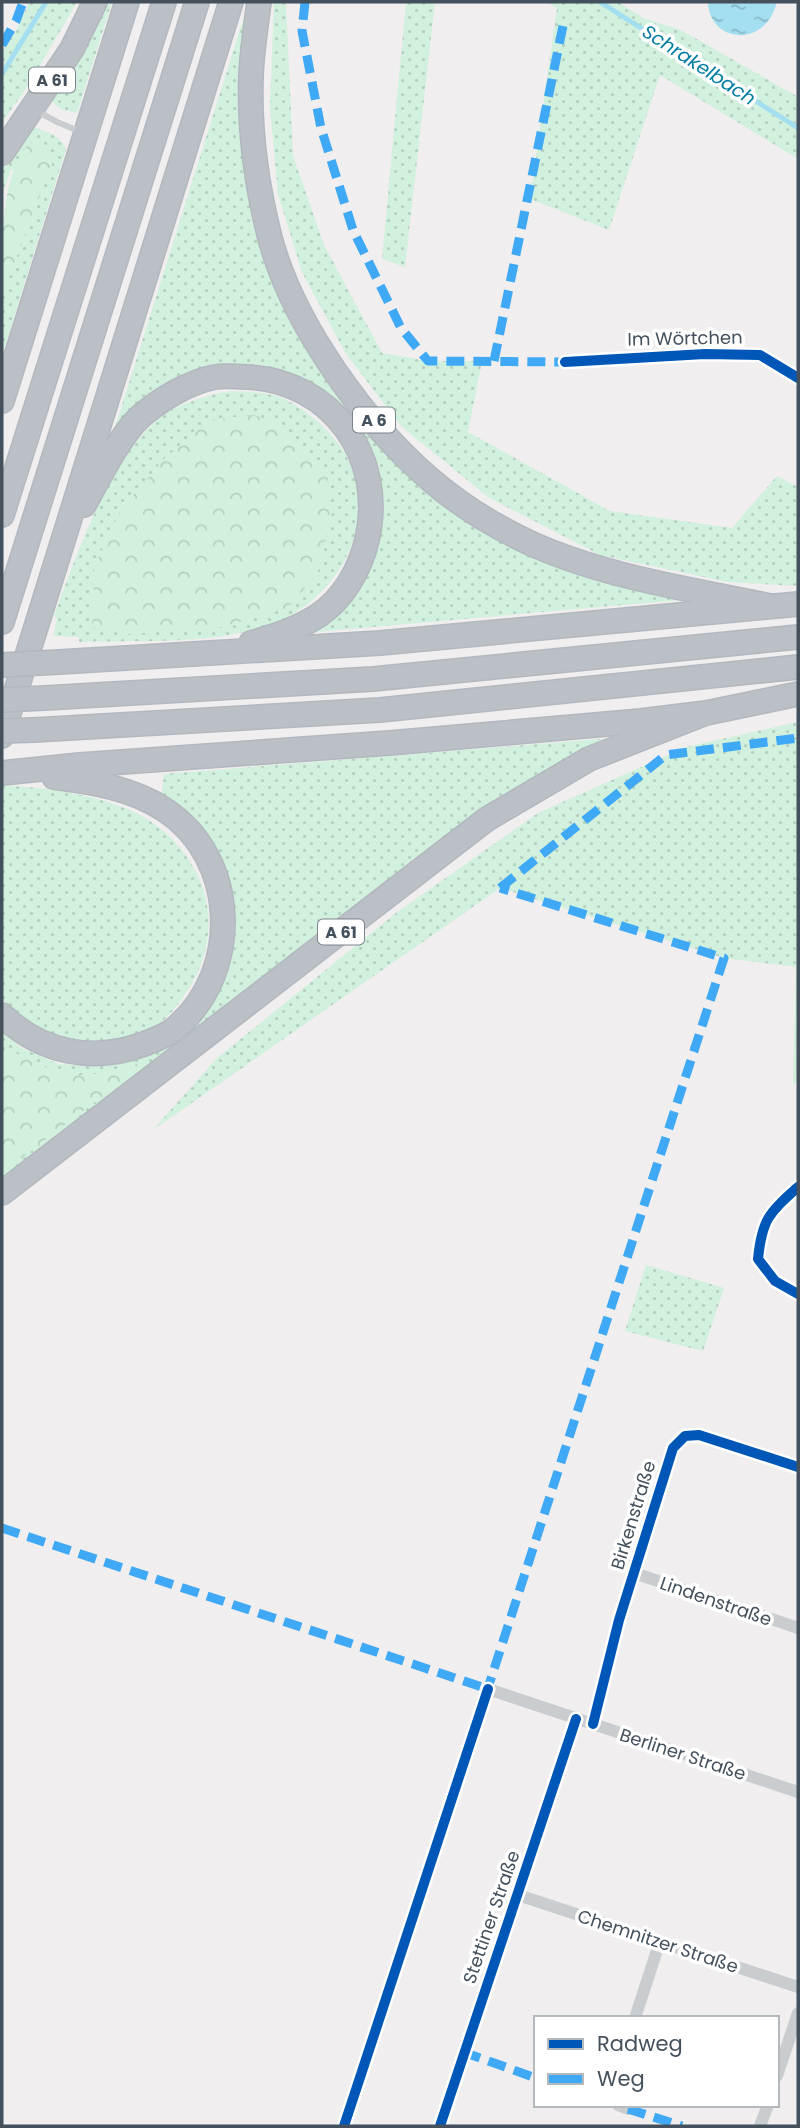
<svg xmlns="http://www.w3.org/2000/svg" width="800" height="2128" font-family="Poppins,sans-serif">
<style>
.grass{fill:url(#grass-dots);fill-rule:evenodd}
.forest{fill:url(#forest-crowns)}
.garden{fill:#d1f0dd}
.water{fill:url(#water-ripples)}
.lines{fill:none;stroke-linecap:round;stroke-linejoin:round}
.stream{stroke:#a3dff1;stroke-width:5}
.motorway-casing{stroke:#b3b8bf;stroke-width:26}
.service{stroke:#cacdd0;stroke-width:6}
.minor{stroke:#cacdd0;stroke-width:12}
.motorway{stroke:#bac0c5;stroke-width:23}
.motorway-bridge-casing{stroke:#b3b8bf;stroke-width:26;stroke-linecap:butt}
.motorway-bridge{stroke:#bac0c5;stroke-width:23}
.quiet{stroke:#3fa9f5;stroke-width:9;stroke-dasharray:18 9;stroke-linecap:butt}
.cycleway-casing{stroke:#fff;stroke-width:15}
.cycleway{stroke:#0057b8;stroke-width:10}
.labels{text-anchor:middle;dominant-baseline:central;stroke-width:7;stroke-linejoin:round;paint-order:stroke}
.shield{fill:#fff;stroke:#7c858d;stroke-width:2}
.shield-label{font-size:16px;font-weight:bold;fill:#44515c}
.street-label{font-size:18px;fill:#44515c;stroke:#fff}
.water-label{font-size:19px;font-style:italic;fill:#047da2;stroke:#fff}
</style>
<defs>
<pattern id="grass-dots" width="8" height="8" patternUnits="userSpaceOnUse" patternTransform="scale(1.75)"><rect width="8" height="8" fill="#d1f0dd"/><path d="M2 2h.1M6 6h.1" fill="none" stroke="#b5d0c0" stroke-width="1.8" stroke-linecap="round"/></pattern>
<pattern id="forest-crowns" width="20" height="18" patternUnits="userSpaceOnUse" patternTransform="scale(1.75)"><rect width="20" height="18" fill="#d1f0dd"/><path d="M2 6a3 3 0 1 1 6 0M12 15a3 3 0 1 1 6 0" fill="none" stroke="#b5d0c0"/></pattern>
<pattern id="water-ripples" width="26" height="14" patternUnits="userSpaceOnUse" patternTransform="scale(1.75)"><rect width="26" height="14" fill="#a3dff1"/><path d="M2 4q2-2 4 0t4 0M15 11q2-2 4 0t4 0" fill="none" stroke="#86b7c6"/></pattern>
</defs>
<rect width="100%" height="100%" fill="#f0eeee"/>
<g class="grass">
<polygon points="29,2 77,2 29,84 2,123 2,53 18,27"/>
<polygon points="104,2 112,2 77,113 61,109 49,99"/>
<polygon points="274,2 286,2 293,156 324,245 382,353 428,361 482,361 468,432 610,511 732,528 777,476 798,487 798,586 728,582 600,555 488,497 402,427 346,354 302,272 278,194 270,108"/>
<polygon points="406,2 435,2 405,267 382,259"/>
<polygon points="548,2 618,2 643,18 681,30 798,97 798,159 660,75 609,230 530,199 557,8"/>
<polygon points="247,7 243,53 287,308 456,509 692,599 304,633 350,596 375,466 284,373 262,367 239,365 193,373 113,434"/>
<path d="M33,126C48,133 59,134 66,149L2,356V295L52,164L11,170L2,194V164Z"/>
<path d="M231,391C249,392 272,392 288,401C321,418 357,456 359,495C363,543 334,590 293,614C238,647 142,640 79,642V637L53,636L57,619L54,616C76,557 113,445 170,411C190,400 209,395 231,391ZM292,444L297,448L131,634L92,626Z"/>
<polygon points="798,722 798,953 796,967 724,958 500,888 153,1130 216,1059 396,913 538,813 686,747"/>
<path d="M614,738L2,1182V1173L112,1089L146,1065L144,1061C123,1068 101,1076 79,1075C54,1074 24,1058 2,1046V1032L21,1048L59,1064L87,1066L114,1065L142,1057L164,1047L209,1008L223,980L231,952L234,905L221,862L161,798L164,774Z"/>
<path d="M2,785C42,788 84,792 122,807C154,819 180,841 196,872C218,915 210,962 181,1000C175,1009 165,1021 155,1026C113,1049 58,1046 20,1017C13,1012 7,1004 2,998Z"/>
<polygon points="646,1265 724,1288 703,1351 625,1331"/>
</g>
<g class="forest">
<path d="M38,139L50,148L52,164L2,295C2,252 0,181 25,148C28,144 34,141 38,139Z"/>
<polygon points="254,415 288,427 292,444 297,448 302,447 327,473 332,513 318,572 288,608 222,627 131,634 92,627 94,568 120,511 163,460 208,420"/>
<path d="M2,1046C24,1058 54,1074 79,1075C101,1076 124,1068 144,1061L147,1065L112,1089L2,1173Z"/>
</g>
<polygon class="garden" points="798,953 798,1081 793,1084 796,967"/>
<path class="water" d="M708,2H776V5C763,49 709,42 708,2Z"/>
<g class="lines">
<g class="stream">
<polyline points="600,2 798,128"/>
<polyline points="2,74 46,2"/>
</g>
<g class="motorway-casing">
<g id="motorway">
<path d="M259,2C256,26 252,51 251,75C249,128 257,187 270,238C293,324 364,423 432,481C461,506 496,527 530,543C605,577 690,589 770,606"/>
<polyline points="2,153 72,49 95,2"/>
<polyline points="2,401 127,2"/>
<path d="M84,505C98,480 120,435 141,416C161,399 189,382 215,377C226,375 237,377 247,377C333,381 386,458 367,540C360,569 344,598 319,615C298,629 275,636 251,643"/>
<polyline points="2,515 164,2"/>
<polyline points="2,622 197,2"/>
<polyline points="59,662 380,643 798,604"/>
<polyline points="45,698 373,679 798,637"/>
<polyline points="34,730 380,710 798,667"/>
<polyline points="2,736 231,2"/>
<polyline points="2,773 80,765 389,743 641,721 706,713 798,694"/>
<path d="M2,1015C41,1053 93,1063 144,1044C155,1040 168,1035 177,1027C242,970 238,858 165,810C132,788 92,782 54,777"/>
<polyline points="2,1193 487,819 589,759 706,713"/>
</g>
</g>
<polyline class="service" points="37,111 57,122 81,132"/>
<g class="minor">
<polyline points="565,362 705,354 760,355 798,378"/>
<path d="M798,1187C769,1213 762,1219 758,1259L775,1281L798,1294"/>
<polyline points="634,1573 798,1628"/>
<polyline points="488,1689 798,1792"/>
<polyline points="593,1724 619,1620 673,1448 685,1436 699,1435 798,1467"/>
<polyline points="518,1895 798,1987"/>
<polyline points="635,2018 660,1941"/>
<polyline points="777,2076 798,2013"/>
<polyline points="618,2105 628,2109"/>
<polyline points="440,2126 576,1719"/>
<polyline points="760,2126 768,2105"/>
</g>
<use href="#motorway" class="motorway"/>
<g class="motorway-bridge-casing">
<g id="motorway-bridge">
<polyline points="2,665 59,662"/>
<polyline points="2,700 45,698"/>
<polyline points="2,731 34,730"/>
</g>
</g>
<use href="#motorway-bridge" class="motorway-bridge"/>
<g class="quiet">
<polyline points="305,2 302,31 321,128 353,230 401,328 428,361 565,362"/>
<polyline points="2,45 16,21 23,2"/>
<polyline points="494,361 564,21"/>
<polyline points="500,888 666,755 798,738"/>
<polyline points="2,1528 488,1689"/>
<polyline points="486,1694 724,958 500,888"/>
<polyline points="463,2052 536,2078"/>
<polyline points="628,2109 682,2126"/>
</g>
<g class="cycleway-casing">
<g id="cycleway">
<polyline points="565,362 705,354 760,355 798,378"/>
<path d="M798,1187C769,1213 762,1219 758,1259L775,1281L798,1294"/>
<polyline points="593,1724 619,1620 673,1448 685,1436 699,1435 798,1467"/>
<polyline points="344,2126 488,1689"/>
<polyline points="440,2126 576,1719"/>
</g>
</g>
<use href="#cycleway" class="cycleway"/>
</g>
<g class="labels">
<g class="shield">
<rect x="29" y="67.5" width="46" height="25" rx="5"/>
<rect x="353" y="407.5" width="42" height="25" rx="5"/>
<rect x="318" y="919.5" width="46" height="25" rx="5"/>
</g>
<g class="shield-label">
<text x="52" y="80">A 61</text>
<text x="374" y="420">A 6</text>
<text x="341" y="932">A 61</text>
</g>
<g class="street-label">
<text transform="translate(685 338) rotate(-1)">Im Wörtchen</text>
<text transform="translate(633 1515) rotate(-73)">Birkenstraße</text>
<text transform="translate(716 1601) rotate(19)">Lindenstraße</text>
<text transform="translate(683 1754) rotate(18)">Berliner Straße</text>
<text transform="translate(491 1917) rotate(-71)">Stettiner Straße</text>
<text transform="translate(658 1941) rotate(18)">Chemnitzer Straße</text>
</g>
<g class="water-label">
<text transform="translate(699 65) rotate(33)">Schrakelbach</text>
</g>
</g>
<rect width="800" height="2128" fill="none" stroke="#44515c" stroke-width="7"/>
<rect x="534" y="2016" width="245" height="91" fill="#ffffff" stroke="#b4b9be" stroke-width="2"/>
<rect x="548" y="2039" width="35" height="10" fill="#0057b8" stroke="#b4b9be" stroke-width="2"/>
<text x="597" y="2051" font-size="21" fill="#44515c">Radweg</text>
<rect x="548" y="2074" width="35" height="10" fill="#3fa9f5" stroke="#b4b9be" stroke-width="2"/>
<text x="597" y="2086" font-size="21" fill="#44515c">Weg</text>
</svg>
